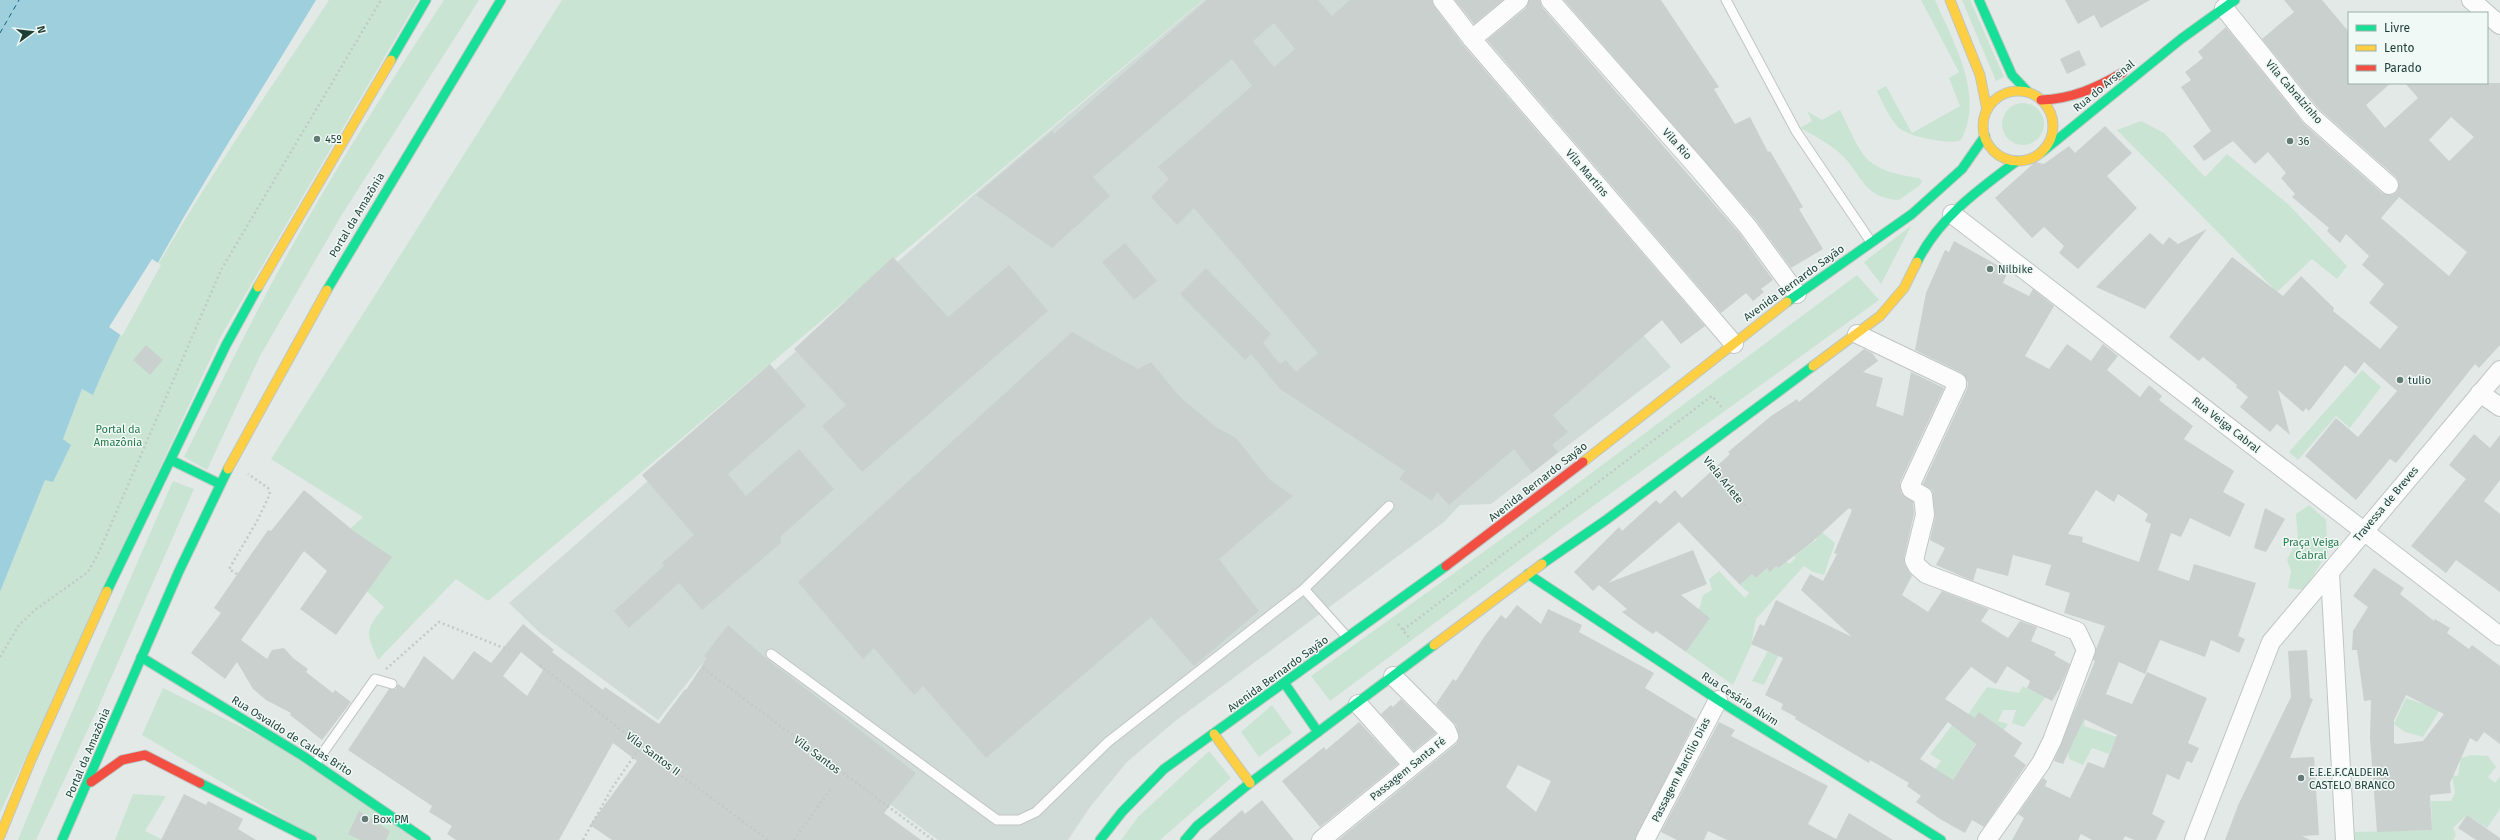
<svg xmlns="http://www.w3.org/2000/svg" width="2500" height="840" font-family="'Fira Sans',sans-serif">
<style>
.built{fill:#d0dbd7}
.green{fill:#cae4d4}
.water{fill:#9ecfdc}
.pier{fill:#e3e9e7}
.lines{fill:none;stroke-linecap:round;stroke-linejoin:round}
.ferry{stroke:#126681;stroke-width:1;stroke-dasharray:5 4;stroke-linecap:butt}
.building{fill:#cad0ce;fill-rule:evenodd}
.lane-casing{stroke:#c0c6c4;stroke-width:11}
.street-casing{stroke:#c0c6c4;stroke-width:20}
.fast-casing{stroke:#bec7c4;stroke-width:11}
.slow-casing{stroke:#bec7c4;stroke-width:11}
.jam-casing{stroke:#bec7c4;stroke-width:11}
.path{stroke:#c0cac7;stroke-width:2.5;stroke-dasharray:2 3;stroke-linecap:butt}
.lane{stroke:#fbfcfb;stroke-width:9}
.street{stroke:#fbfcfb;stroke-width:18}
.fast{stroke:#16e098;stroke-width:9}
.slow{stroke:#ffcf43;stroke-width:9}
.jam{stroke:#f24e42;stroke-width:9}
.poi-dot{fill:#637a75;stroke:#f0f9f5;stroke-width:1.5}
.labels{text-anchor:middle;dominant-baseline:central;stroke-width:3;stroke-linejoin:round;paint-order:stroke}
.street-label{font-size:11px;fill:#1e3f38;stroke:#f0f9f5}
.poi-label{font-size:11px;fill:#1e3f38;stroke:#f0f9f5;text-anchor:start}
.park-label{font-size:11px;fill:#247a4c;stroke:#f0f9f5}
</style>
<rect width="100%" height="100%" fill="#e3e9e7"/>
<polygon class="built" points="1204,0 1353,0 1671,367 1491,504 1460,505 1444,522 1174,722 1127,762 1090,807 1068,840 938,840 702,664 658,720 540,633 509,603 976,193"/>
<g class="green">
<path d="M329,0H418L221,336L0,813V592L45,480L71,445L63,439L82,389L93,394C153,253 245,128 329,0Z"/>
<path d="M444,0H479L341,216L260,356L207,470L184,457C216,393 247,329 281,266C331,175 387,87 444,0Z"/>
<path d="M562,0H1203L488,601L456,579L378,660C366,632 364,632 384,607L359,584L339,539L363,517L271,459Z"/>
<path d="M1921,0H1935C1951,37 1980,87 1966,128C1964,133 1963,139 1959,141C1947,144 1909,137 1899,128C1889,118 1883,103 1877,91L1886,86L1912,133L1960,106L1949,78L1959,72Z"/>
<polygon points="1962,0 1970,0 2004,77 1996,81"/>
<circle cx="2023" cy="124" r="21"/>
<path d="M1840,110C1864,158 1862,169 1919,178L1922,181L1920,185L1899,200C1865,198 1863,178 1844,157C1832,145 1815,136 1800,128L1812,121L1807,111L1822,120Z"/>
<polygon points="2141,121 2164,133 2205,177 2227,154 2288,204 2347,266 2337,279 2312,259 2277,292 2117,130"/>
<polygon points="1911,226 1881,284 1864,262"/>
<polygon points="1857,275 1879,300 1564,527 1330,701 1311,676 1547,506"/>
<polygon points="2362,370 2381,387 2350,428 2336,416 2298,460 2289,452"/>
<polygon points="173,481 194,489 97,710 36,840 18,840 50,762"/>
<polygon points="2309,505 2326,520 2328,552 2304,590 2288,588 2291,571 2287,560 2298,538 2296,514"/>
<polygon points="1817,528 1835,543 1824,575 1813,572 1804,566 1756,619 1751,646 1733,685 1686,652 1710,618 1699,610 1703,595 1712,590 1709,579 1719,571 1745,598 1749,593 1740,585 1752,574 1756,578 1767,568 1776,566 1778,568 1786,561 1789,564 1796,558 1794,556 1816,540"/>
<polygon points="1778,632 1783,646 1764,685 1752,681"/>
<polygon points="2023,686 2036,693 2041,688 2049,692 2024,727 2012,723 2016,710 2003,710 1998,721 2008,724 1998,738 1984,730 1943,796 1924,785 1941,761 1930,754 1959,716 1965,719 1987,687 2019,693"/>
<polygon points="163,688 315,764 418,840 319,840 142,735"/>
<polygon points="2448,697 2423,737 2405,732 2394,724 2406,698 2427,705"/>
<polygon points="1272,705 1292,733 1259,757 1241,732"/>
<polygon points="2072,710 2085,718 2084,726 2123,739 2114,743 2109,754 2092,748 2083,765 2069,759 2068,752 2075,738 2061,728"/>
<polygon points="1209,751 1231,778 1160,840 1121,840 1138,817"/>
<polygon points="2471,755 2488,756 2496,767 2488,777 2495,783 2500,777 2500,809 2487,828 2467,815 2453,828 2456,835 2453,840 2355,840 2355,832 2432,830 2431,801 2451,801 2455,793 2452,775 2458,776 2461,758"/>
<polygon points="133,794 166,796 145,831 163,840 115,840"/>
</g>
<path class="water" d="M0,0H316C240,127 150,259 93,395L82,389L63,439L71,445L53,482L45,480L0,592Z"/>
<polygon class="pier" points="152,259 161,265 122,336 109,327"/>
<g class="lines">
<polyline class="ferry" points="0,33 19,0"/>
</g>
<g class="building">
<path d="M1207,0H1318L1332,16L1350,0H1432L1434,6L1464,46L1705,326L1681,344L1662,320L1553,415L1568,432L1552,445L1558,452L1532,473L1514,449L1449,505L1437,492L1432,501L1399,479L1405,471L1280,389L1251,354L1245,360L1180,294L1206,268L1271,334L1263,343L1280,364L1286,360L1296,372L1318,353L1194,208L1177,225L1151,197L1169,179L1158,167L1252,86L1232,59L1093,177L1110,196L1052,248L976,195L1052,131L1054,134ZM1274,23L1295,49L1274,67L1253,41Z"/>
<polygon points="1455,0 1503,0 1474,24"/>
<polygon points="1529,0 1540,0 1542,7 1740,234 1773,280 1761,289 1764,292 1753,301 1746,293 1721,313 1487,40 1526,8"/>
<polygon points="1564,0 1661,0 1719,87 1714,89 1735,124 1750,117 1768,152 1770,151 1803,207 1799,209 1823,249 1791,268 1756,220"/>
<polygon points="2065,0 2150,0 2101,28 2094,15 2078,24"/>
<path d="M2284,0H2322L2349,32V83H2391L2366,105L2385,128L2418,98L2405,83H2500V345L2479,368L2475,364L2396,463L2390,459L2356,500L2305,456L2336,418L2358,437L2397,391L2364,362L2355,374L2345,365L2309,411L2306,408L2303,412L2278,390L2290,435L2277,424L2270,432L2240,407L2248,397L2236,387L2237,385L2203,357L2199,361L2169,337L2232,257L2283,296L2301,276L2334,308L2333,311L2380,349L2398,327L2369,303L2384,284L2362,265L2369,256L2346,234L2340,243L2327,231L2329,228L2292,197L2295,194L2281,178L2286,173L2268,152L2255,164L2233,141L2204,161L2193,146L2211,131L2181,87L2191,80L2185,72L2203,58L2198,52L2226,27L2304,124L2382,193L2392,195L2397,192L2399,182L2396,177L2319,109L2262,39L2294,12ZM2451,117L2474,137L2449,161L2429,140ZM2399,197L2467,252L2449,276L2381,218Z"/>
<polygon points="2079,50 2086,65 2067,74 2060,59"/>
<polygon points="2105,126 2132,153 2107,176 2137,208 2078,269 2059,253 2064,246 2044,227 2032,238 1995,198 2035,162 2044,164 2069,146 2075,153"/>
<polygon points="2207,229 2145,309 2096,287 2150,233 2163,245 2169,237 2178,244"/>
<path d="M1954,241L2008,271L2003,283L2029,296L2033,289L2054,306L2025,356L2049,369L2067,344L2091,361L2103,344L2118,356L2107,370L2140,397L2149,385L2162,396L2159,400L2193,426L2184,439L2234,471L2223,492L2245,504L2230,537L2190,518L2181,537L2171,533L2158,570L2189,581L2194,564L2256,583L2238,636L2245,639L2239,653L2211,640L2205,657L2160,640L2145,674L2119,662L2106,694L2132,704L2147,672L2207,698L2188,743L2199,748L2192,763L2187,761L2179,780L2167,774L2152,814L2165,821L2156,840H2134L2125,836L2123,840H2092L2081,834L2078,840H2012L2024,818L2018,814L2043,778L2047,781L2045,786L2070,798L2088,762L2104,768L2117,735L2084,719L2063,764L2054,761L2095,661L2093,660L2096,649L2105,626L2064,613L2070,593L2045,585L2051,565L2013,555L2008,576L1977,568L1973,581L1936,565L1945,548L1930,540L1935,517L1933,495L1932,490L1923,484L1967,389L1968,382L1962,373L1915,350L1926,293L1945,250L1949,252ZM2096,490L2114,502L2118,494L2148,514L2145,521L2151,524L2139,562L2082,542L2083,537L2068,534Z"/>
<polygon points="1125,243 1157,281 1134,300 1102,262"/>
<polygon points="893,257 948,317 1009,265 1048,311 862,472 822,426 846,405 794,349"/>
<polygon points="1072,332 1138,369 1151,362 1180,397 1216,427 1236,438 1269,479 1293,496 1219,559 1259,611 1194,666 1151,617 986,758 923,686 914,695 874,648 863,659 798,582"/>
<polygon points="146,345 163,360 150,375 133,360"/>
<path d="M1864,349L1872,353L1878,361L1863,372L1883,378L1876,406L1903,416L1911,372L1944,388L1900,482L1901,493L1913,502L1914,514L1904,558L1905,565L1912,576L1902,595L1928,612L1942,591L1989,609L1981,621L2008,638L2020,621L2037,627L2031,641L2056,652L2054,655L2070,664L2060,688L2052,701L2027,688L2030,681L2007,666L1996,684L1971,667L1945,699L1975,718L1979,712L2022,743L2014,756L2026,765L1984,827L1972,820L1965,833L1940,819L1916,802L1921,796L1907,786L1909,783L1870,760L1869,763L1795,719L1796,717L1781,709L1783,704L1765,695L1783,658L1751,644L1760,624L1764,626L1776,600L1852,637L1801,590L1810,574L1823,581L1837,554L1834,553L1852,510L1849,508L1811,543L1778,568L1776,566L1770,572L1767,568L1756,578L1752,574L1740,585L1679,522L1608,583L1693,550L1707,584L1681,595L1710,618L1686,652L1656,631L1653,634L1641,626L1622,612L1627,609L1599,585L1593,591L1574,572L1619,527L1622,531L1656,500L1660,504L1675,490L1682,498L1730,454L1728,452L1771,416L1797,399L1799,402ZM1948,722L1976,744L1953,780L1920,759Z"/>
<polygon points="770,364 806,406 728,474 746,496 799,449 834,489 780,537 781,543 702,610 679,583 629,628 614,611 664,566 662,563 694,535 642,475"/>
<polygon points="2474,434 2490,448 2500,435 2500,480 2484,501 2500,514 2500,592 2456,560 2446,573 2411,546 2466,479 2449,465"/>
<polygon points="304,490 355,532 392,557 336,635 300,609 327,571 304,551 241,640 267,659 272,650 284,648 293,658 308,669 306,672 333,693 335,690 351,702 322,740 290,715 291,713 266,700 253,689 237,662 225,679 191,653 221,613 214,608 268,530 271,531"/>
<polygon points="2265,508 2285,519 2266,552 2254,548"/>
<path d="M2374,568L2404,588L2400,594L2434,621L2435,619L2450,628L2447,633L2469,649L2472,645L2500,666V744L2484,732L2477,742L2470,738L2450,783L2451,793L2430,795L2432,830L2377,832L2370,738L2371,700L2364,701L2357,650H2352L2353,631L2368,607L2353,596ZM2406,695L2444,714L2423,741L2397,744L2394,743V720Z"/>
<path d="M1517,605L1541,624L1548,609L1582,625L1579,632L1654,673L1645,688L1696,719L1635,840H1338L1456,744L1459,738L1456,725L1436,704L1453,679L1456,681L1484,637L1501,615L1506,619ZM1518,765L1551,781L1536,812L1506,787Z"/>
<path d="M523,624L554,650L552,652L603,690L605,687L659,724L685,689L686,690L707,658L704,656L728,625L767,659L916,773L884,813L921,840H612L590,825L637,761L613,743L559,840H456L447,834L452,826L429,812L432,806L348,750L389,689H396L398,684L404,688L424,656L453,680L474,651L491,663ZM521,652L543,670L527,696L503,676Z"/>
<polygon points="2307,650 2310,698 2313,699 2290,758 2314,757 2319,835 2302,836 2310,840 2225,840 2239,803 2291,697 2288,651"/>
<polygon points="1401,699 1436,733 1414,751 1381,714 1391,705 1393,707"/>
<polygon points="1359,722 1398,764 1320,827 1282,781 1324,747 1326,750"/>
<polygon points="1719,722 1735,730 1731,736 1828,786 1808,824 1836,839 1849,813 1893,840 1727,840 1708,831 1704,840 1677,840 1661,832"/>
<polygon points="184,794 206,805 208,801 243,819 238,829 256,840 161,840"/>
<polygon points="1262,800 1294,840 1208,840 1242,810 1245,814"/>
<polygon points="359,811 390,831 386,840 360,840 348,834"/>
<polygon points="2467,815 2500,838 2500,840 2476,840 2458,828"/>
</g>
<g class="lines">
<g class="lane-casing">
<g id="lane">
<polyline points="1726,0 1796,131 1871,242"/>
<polyline points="1304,589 1347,637"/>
<polyline points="771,654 997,820 1019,820 1036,812 1108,742 1304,589 1389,506"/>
<polyline points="315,764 375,679 392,684"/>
</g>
</g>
<g class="street-casing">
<g id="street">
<polyline points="1442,0 1472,39 1734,344"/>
<polyline points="1550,0 1698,168 1748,227 1797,294"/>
<polyline points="2471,0 2486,13"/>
<polyline points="2224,8 2311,116 2389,185"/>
<polyline points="2487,14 2500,25"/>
<polyline points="1472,39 1519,0"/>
<polyline points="1952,214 2500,636"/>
<polyline points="1857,334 1957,382 1957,385 1910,486 1911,489 1923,496 1925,515 1914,560 1917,566 1926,574 2077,631 2086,650 2052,741 2041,763 1987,840"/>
<polyline points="2480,393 2500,407"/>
<polyline points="2330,573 2345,840"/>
<polyline points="1358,704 1408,760"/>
<polyline points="1321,840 1449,736 1446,729 1393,676"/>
<polyline points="1645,840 1718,700"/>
<polyline points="2194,840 2271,642 2500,370"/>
</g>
</g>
<g class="fast-casing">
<g id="fast">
<polyline points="1979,0 2012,75 2028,92"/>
<polyline points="391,60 426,0"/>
<polyline points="2042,152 2181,39 2235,0"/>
<path d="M1917,262C1939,218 1978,190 2017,161"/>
<polyline points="327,290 501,0"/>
<polyline points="1787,302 1912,214 1962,169 1985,136"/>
<polyline points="171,460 220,484"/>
<polyline points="1542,564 1606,520 1813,366"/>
<polyline points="1528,574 1718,700 1941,840"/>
<polyline points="107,591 226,345 258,287"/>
<polyline points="141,657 303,756 426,840"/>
<polyline points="1285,684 1318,732"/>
<polyline points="200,783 312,840"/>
<polyline points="62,840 179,571 228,469"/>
<polyline points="1100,840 1122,812 1164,769 1446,566"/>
<polyline points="1185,840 1197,826 1250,783 1434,645"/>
</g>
</g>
<g class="slow-casing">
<g id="slow">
<polyline points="1950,0 1980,75 1987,110"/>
<circle cx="2018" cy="126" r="35"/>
<polyline points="258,287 391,60"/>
<polyline points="1813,366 1880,316 1904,288 1917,262"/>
<polyline points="1583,462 1787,302"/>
<polyline points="228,469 327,290"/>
<polyline points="1434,645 1542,564"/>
<polyline points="1214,734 1250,783"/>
<polyline points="0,836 31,760 107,591"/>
</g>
</g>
<g class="jam-casing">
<g id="jam">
<path d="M2041,100C2072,99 2096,88 2122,73"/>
<polyline points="1446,566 1583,462"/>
<polyline points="91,782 122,760 145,755 200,783"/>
</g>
</g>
<g class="path">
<polyline points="1712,466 1748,509"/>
<polyline points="237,574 229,569 257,521 270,494 268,488 248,474"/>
<polyline points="1398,624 1410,639"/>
<polyline points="1403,630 1712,396 1723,409"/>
<polyline points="0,657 19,625 35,610 88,572 99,552 221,270 381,0"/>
<polyline points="540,665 641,746 768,840"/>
<polyline points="703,668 933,840"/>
<polyline points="386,669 439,622 509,650"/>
<polyline points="583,840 612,788 641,746"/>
<polyline points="794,840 832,787"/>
</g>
<use href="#lane" class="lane"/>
<use href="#street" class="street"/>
<use href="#fast" class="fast"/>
<use href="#slow" class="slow"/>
<use href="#jam" class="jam"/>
</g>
<g class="poi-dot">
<circle cx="317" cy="139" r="4"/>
<circle cx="2290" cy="141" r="4"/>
<circle cx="1990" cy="269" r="4"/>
<circle cx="2400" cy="380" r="4"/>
<circle cx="2301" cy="778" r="4"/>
<circle cx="365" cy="819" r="4"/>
</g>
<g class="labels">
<g class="street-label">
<text transform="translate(2104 86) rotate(-39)">Rua do Arsenal</text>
<text transform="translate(2294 92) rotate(49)">Vila Cabralzinho</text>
<text transform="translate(1677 144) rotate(48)">Vila Rio</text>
<text transform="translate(1587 173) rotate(49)">Vila Martins</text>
<text transform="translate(357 215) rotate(-59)">Portal da Amazônia</text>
<text transform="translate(1794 283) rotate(-36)">Avenida Bernardo Sayão</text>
<text transform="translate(2226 425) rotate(38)">Rua Veiga Cabral</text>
<text transform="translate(1723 480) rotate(51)">Viela Arlete</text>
<text transform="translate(1538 482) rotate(-38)">Avenida Bernardo Sayão</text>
<text transform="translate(2386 504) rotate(-50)">Travessa de Breves</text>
<text transform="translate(1278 674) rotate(-36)">Avenida Bernardo Sayão</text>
<text transform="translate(1740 699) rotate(33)">Rua Cesário Alvim</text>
<text transform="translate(292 736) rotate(32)">Rua Osvaldo de Caldas Brito</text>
<text transform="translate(88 753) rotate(-67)">Portal da Amazônia</text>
<text transform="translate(653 754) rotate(37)">Vila Santos II</text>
<text transform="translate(817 755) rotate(37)">Vila Santos</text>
<text transform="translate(1408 769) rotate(-39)">Passagem Santa Fé</text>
<text transform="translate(1681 770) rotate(-63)">Passagem Marcílio Dias</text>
</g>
<g class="poi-label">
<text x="325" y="139">45º</text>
<text x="2298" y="141">36</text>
<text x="1998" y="269">Nilbike</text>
<text x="2408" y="380">tulio</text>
<text x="2309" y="772">E.E.E.F.CALDEIRA<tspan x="2309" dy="13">CASTELO BRANCO</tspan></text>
<text x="373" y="819">Box PM</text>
</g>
<g class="park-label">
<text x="118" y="429">Portal da<tspan x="118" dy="13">Amazônia</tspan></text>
<text x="2311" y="542">Praça Veiga<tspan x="2311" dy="13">Cabral</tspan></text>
</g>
</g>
<rect x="2348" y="12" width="140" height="72" fill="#f0f9f5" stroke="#9cafa9"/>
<rect x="2356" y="25" width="20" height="6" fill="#16e098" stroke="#9cafa9"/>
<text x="2384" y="32" font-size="12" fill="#1e3f38">Livre</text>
<rect x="2356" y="45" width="20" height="6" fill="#ffcf43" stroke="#9cafa9"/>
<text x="2384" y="52" font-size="12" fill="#1e3f38">Lento</text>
<rect x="2356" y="65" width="20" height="6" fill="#f24e42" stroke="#9cafa9"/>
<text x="2384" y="72" font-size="12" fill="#1e3f38">Parado</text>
<g transform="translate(32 32) rotate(75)" stroke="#f0f9f5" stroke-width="3" paint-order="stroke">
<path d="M0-3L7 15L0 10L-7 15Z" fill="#1e3f38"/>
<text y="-6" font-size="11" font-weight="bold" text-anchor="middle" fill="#1e3f38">N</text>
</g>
</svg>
